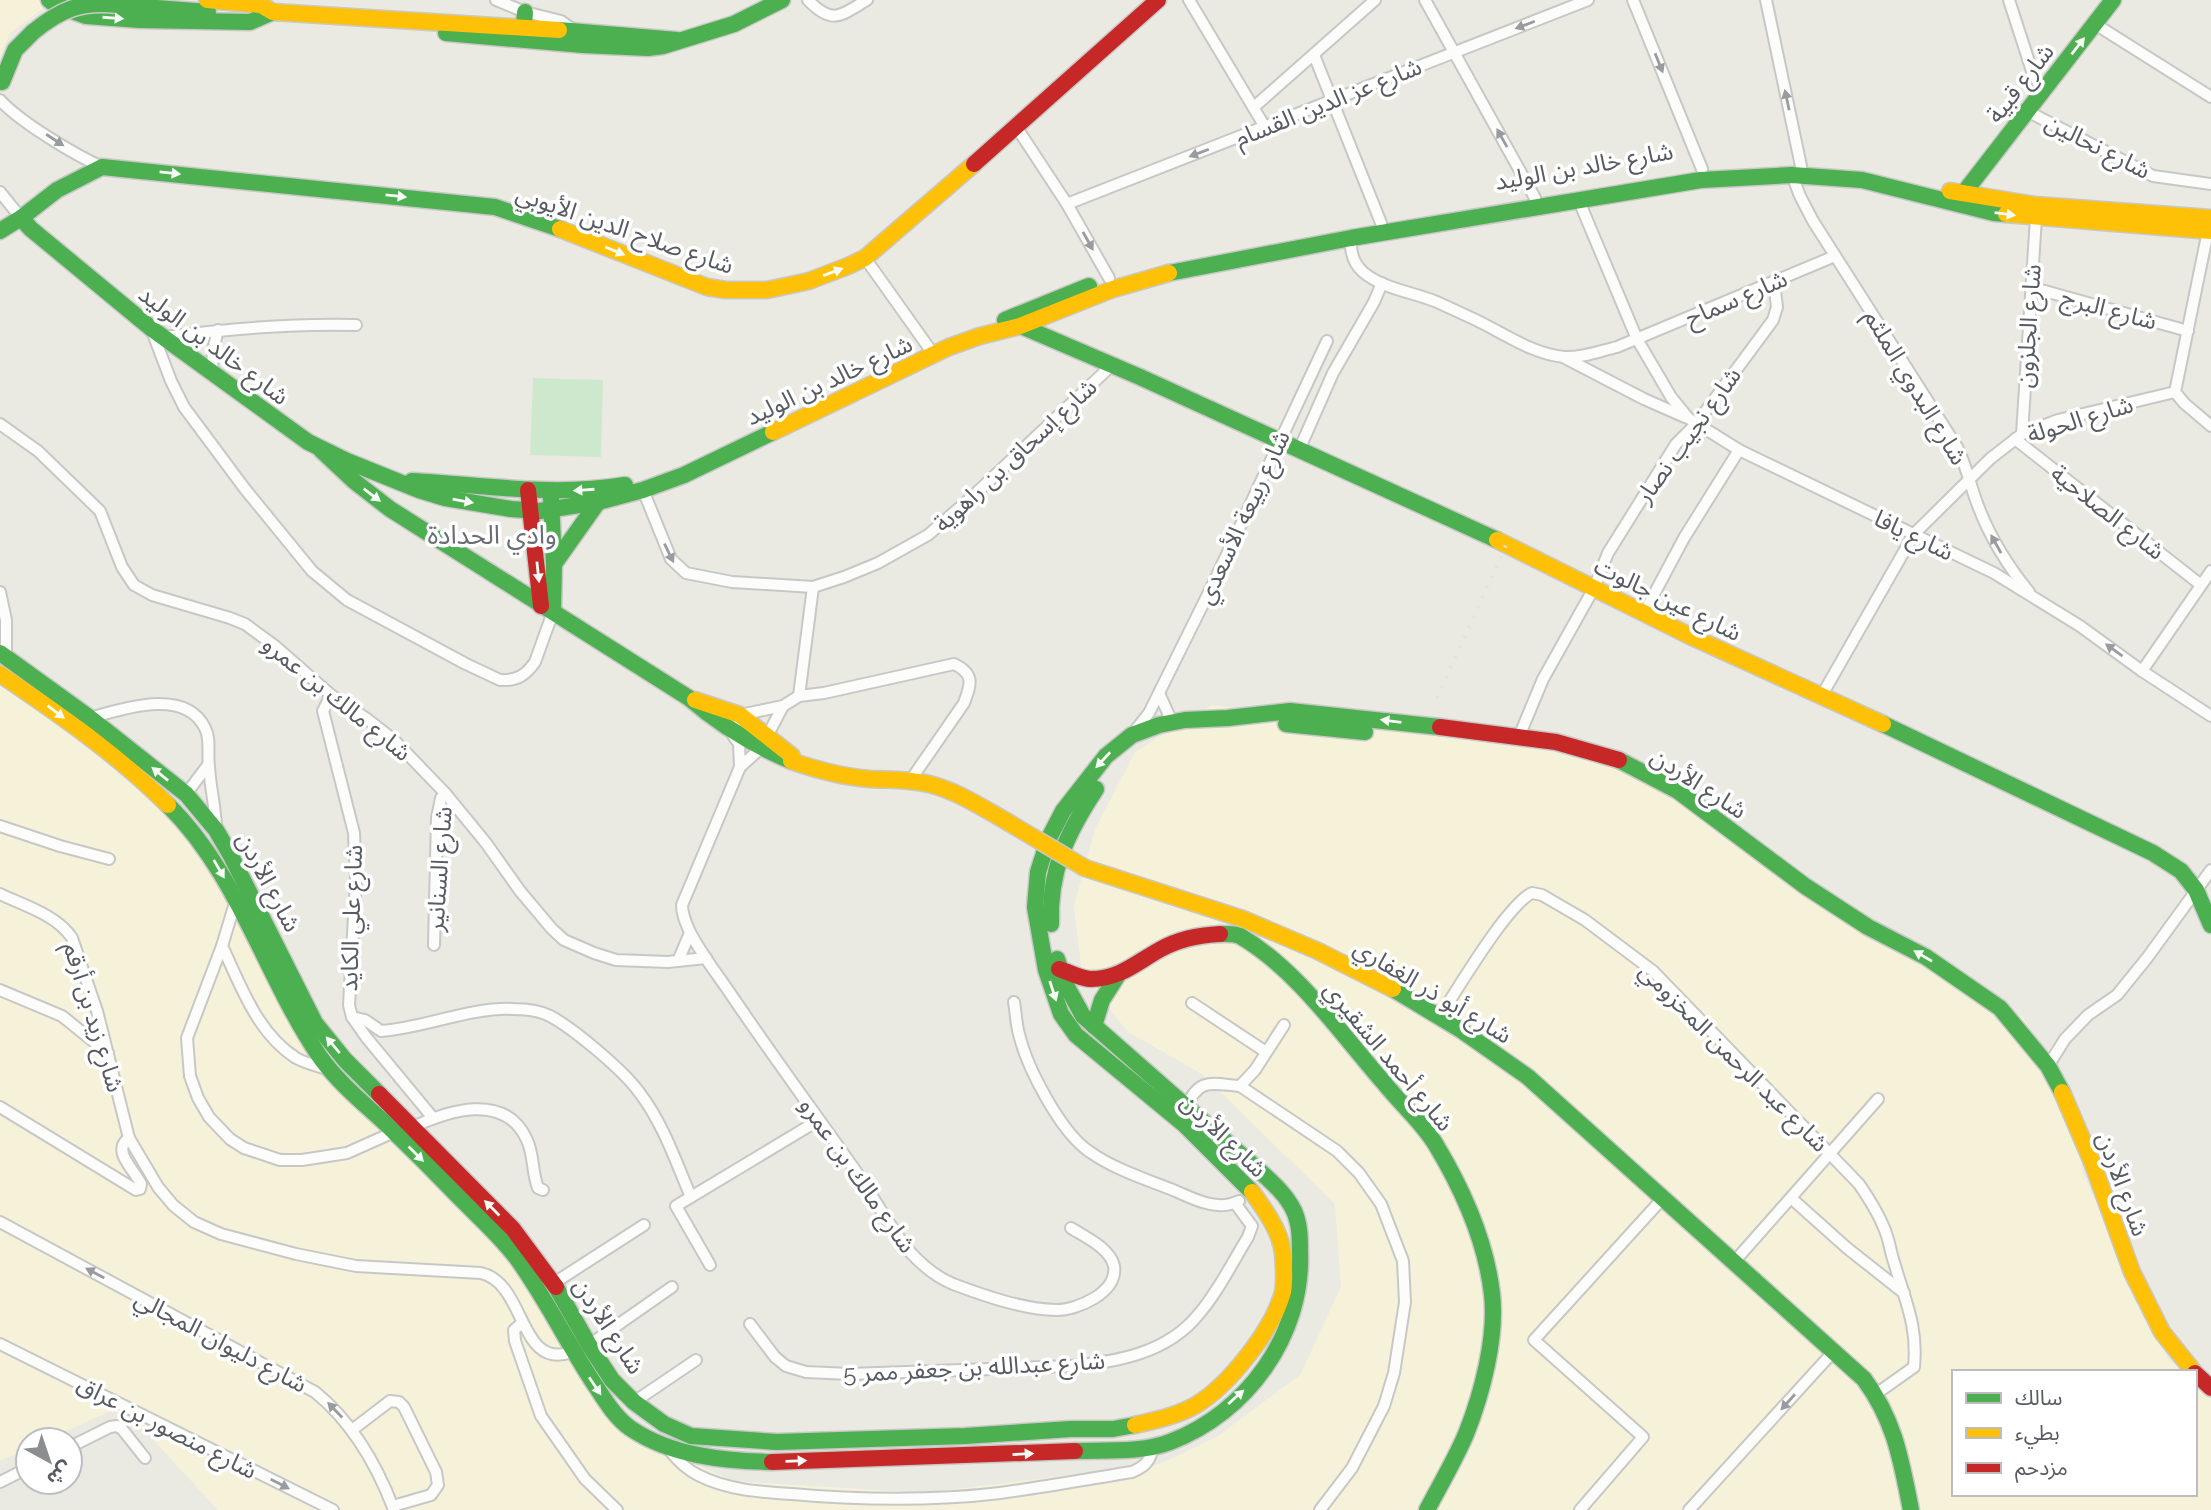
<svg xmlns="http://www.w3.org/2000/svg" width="2211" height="1510" font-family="Raleway,'Noto Sans Arabic',sans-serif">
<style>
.commercial{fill:#f6f2d9}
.pitch{fill:#cee8ce}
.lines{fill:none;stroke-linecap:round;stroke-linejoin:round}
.street-casing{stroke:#c7c8c6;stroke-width:14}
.fast-casing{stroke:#c8c8c7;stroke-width:19}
.slow-casing{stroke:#c8c8c7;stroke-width:19}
.jam-casing{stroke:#c8c8c7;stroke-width:19}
.street{stroke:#fcfcfb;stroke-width:10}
.fast{stroke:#4caf50;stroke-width:16}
.slow{stroke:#ffc107;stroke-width:16}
.jam{stroke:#c62828;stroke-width:16}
.rail{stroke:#e2e2e1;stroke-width:3.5;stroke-dasharray:2 9;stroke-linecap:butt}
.fast-bridge-casing{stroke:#c8c8c7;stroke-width:19;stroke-linecap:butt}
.slow-bridge-casing{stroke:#c8c8c7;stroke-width:19;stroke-linecap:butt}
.fast-bridge{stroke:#4caf50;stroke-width:16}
.slow-bridge{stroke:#ffc107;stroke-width:16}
.oneway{fill:#f6fbf6}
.oneway2{fill:#9a9b9f}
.labels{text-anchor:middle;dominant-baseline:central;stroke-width:7;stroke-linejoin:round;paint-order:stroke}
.street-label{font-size:24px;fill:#585b62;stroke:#fff}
.neighbourhood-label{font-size:26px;fill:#696d74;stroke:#fff}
</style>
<rect width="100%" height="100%" fill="#eae9e2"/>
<g class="commercial">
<polygon points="0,0 42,0 48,5 10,33 0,57"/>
<polygon points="0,680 141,774 253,937 523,1250 595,1386 677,1456 734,1481 923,1493 1160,1464 1218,1436 1300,1375 1341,1287 1335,1204 1202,1074 1128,1032 1082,974 1074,906 1095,829 1135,752 1211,705 1537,745 1603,747 1754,851 2023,1017 2078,1127 2083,1173 2169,1360 2184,1372 1954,1372 1954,1494 2195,1494 2195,1380 2211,1393 2211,1510 218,1510 122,1406 46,1440 28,1440 28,1448 0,1461"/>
</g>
<polygon class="pitch" points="533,378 603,380 601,457 530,455"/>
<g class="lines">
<g class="street-casing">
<g id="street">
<polyline points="496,0 525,12 561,21 574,30"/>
<path d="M808,0C833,26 841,15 867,0"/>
<polyline points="1189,0 1265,127"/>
<polyline points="1425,0 1535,198"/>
<polyline points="1633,0 1702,169"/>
<polyline points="1766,0 1801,166"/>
<polyline points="2009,0 2032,71 2042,91"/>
<polyline points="2095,24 2211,97"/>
<polyline points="1314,55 1381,223"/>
<path d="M0,100C20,122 75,155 102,167"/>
<polyline points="1254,107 1375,0"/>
<polyline points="2027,111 2153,176 2211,184"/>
<polyline points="1017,128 1067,204 1109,278"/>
<path d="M1792,175L1800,196L1813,221L1957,447C1966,465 1970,484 1977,503C1989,536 2007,565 2029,592"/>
<polyline points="0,192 21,218"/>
<polyline points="1579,201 1637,339 1671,397 1688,418 1739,450 1994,573 2080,626 2142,671 2211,716"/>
<polyline points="1067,204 1588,0"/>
<polyline points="2208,231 2175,392 2184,403 2211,426"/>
<path d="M1351,238C1350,251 1353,263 1363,272C1383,289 1413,292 1437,302C1450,308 1463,314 1476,320C1503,333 1534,355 1565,357C1582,358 1600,351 1617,347L1835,256"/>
<polyline points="865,258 934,355"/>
<polyline points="2030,287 2188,331"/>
<path d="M152,331L171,381L184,407L245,489L312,571L347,600L466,664L500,680C517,681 526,675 535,662L553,612"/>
<path d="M164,337C227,329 291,323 356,325"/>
<polyline points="1565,358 1644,399 1685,417"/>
<polyline points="212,372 213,350 218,330"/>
<polyline points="0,424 38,451 100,511 122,567 134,585 152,595 230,618 245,624 275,646 331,695 367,719 394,740 445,793 486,843 520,891 552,929 564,940 594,953 616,960 668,962 706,958"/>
<polyline points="2022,434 2036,218"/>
<polyline points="2015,439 2201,585"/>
<polyline points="1299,450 1333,373 1374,302 1382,283"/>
<polyline points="643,490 671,559 686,573 732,582 813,587 844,577 878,563 928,535 972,497 1112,365"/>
<polyline points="0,592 6,620 6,656"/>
<polyline points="1644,613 1684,538 1739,450"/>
<polyline points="2142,671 2211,571"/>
<polyline points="1159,693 1172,722"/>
<polyline points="331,695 323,711 354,833 356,880 349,1005 352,1017 366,1037 433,1118"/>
<polyline points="1822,695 1914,534 1991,458 2022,434 2058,420 2175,392"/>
<polyline points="799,696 813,587"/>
<path d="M90,718C122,709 185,687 205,728C211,739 207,754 209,766C210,786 215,805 216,826"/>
<polyline points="1137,728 1149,713 1213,584 1327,341"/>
<polyline points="1518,739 1543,679 1594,588 1608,553 1676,444 1697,423 1773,320 1777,307 1774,283"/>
<polyline points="740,767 761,748 783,706"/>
<path d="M910,781L964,703C971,684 975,674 954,664L824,693L799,696L783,706L740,715L730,731L739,744L740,767L682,905C682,914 685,921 689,930C700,953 718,975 732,996C772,1055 814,1112 855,1170C874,1197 889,1227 911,1253C923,1266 936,1277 953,1284C985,1296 1022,1309 1056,1310C1077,1310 1118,1293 1114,1266C1110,1248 1085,1237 1071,1228"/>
<polyline points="186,794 208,765"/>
<polyline points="0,826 60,846 109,859"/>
<path d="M0,894C25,906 57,915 72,938L97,1011L129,1138L158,1187L173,1205L194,1222L221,1234L296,1254L356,1266L481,1273C527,1284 518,1371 572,1352"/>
<polyline points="235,903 222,946 187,1038 190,1076 198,1098 209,1117 230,1139 244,1148 280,1160 302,1160 347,1153 394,1132"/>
<polyline points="434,945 437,818 441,798 445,793"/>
<path d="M222,946C241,986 257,1033 296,1058C305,1063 317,1066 327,1069"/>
<polyline points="678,961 690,933"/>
<polyline points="0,990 62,1016 108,1053"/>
<path d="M1014,1002C1016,1013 1016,1024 1019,1034C1027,1068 1061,1133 1090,1152C1114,1169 1145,1179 1173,1190C1194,1199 1217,1212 1239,1201"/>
<polyline points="1192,1003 1266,1052"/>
<path d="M1440,1016C1457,990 1507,905 1532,893L1542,895L1585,920L1653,971L1859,1184C1870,1200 1881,1217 1887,1236C1890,1245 1891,1254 1894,1262C1905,1301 1918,1325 1914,1367L1876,1394"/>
<path d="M352,1017L365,1020L381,1031C424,1028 470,1007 513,1009C525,1009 539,1010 550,1016C573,1028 623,1070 639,1092C663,1123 676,1162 691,1197"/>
<polyline points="2048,1066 2065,1039 2088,1015 2117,995 2147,958 2211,870"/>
<polyline points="1240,1086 1337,1151 1359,1173 1381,1204 1403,1261 1405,1302 1394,1373 1384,1406 1352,1468 1320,1510"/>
<path d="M1187,1106C1199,1077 1213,1084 1240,1086L1255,1070L1284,1025"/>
<path d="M0,1107L136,1190L140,1189L141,1184C134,1169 111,1151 129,1138"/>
<path d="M411,1128C447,1111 505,1091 527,1140C534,1155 532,1173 538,1188L543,1190"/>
<polyline points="1791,1198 1847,1248 1904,1293"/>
<path d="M0,1222L315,1392C352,1422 377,1465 394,1510"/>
<polyline points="1734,1262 1878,1099"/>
<polyline points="710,1265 676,1206 819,1120"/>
<polyline points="554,1283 644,1225"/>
<polyline points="522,1323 514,1330 515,1341 541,1416 585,1479 617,1510"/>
<path d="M750,1324L775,1357L786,1366L806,1372L850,1374L1071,1366C1117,1362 1167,1353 1198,1315C1218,1292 1232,1263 1248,1237L1252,1226L1235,1203"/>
<polyline points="0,1344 333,1510"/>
<polyline points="589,1345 672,1287"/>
<polyline points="634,1402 696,1360"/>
<polyline points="352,1430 390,1401 399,1402 404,1407 436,1472 438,1485 431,1495 393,1506"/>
<polyline points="70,1447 110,1427 117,1426 122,1429 145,1458"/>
<path d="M670,1451C678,1461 686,1469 698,1475C727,1490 760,1492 792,1494C856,1500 936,1501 1000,1493C1044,1487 1088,1479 1132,1472C1146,1466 1150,1461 1153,1447"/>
<polyline points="0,1482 28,1468"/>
<polyline points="1580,1510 1643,1437 1534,1340 1663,1198"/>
<polyline points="1689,1510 1834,1351"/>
</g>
</g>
<g class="fast-casing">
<g id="fast">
<polyline points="49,0 56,5 86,16 140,20 250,22 273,12"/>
<polyline points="118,5 208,12"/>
<polyline points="559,30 677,40"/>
<polyline points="446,33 583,45 648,48 663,46 734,24 782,0"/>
<polyline points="523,39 525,12"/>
<polyline points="2,82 15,50 33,32"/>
<polyline points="1963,194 2113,0"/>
<polyline points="21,218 57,190 102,167 495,207 560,229"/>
<polyline points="0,231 21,218 31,229 152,329 308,442 347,461 419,490 445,498 511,509 540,511 598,502 643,490 684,475 773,432"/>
<polyline points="1169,273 1351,238 1701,180 1792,175 1862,180 1994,213 2006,214"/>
<polyline points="1005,320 1089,286"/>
<polyline points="1014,323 1140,377 1497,540"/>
<path d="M321,450L354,481L390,509L689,698C720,725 753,745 791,761"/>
<path d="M412,481C484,485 554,497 625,485"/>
<polyline points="551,499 554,564 553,612"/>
<polyline points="554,564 598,502"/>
<polyline points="0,653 90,718 186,794 216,830 230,854 315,1023 345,1060 379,1094"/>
<polyline points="1286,724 1365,732"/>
<polyline points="1883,724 2153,853 2181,871 2196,890 2211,925"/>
<polyline points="1619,760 1678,791 1805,886 1868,927 1926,957 2000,1008 2048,1066 2062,1092"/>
<path d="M168,805C239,875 265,976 320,1057C338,1082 361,1101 383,1121C410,1147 436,1173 462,1200C480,1218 500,1236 516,1257C546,1298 568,1345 597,1388C606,1402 616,1418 630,1428C671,1456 724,1461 772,1462"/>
<path d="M1051,924C1049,870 1067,833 1096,789"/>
<path d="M1220,934C1227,934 1234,933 1240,936C1297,969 1342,1035 1385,1084C1401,1104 1423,1123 1436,1145C1463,1190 1486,1242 1492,1294C1497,1337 1482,1394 1466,1434C1455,1460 1440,1485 1427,1510"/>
<path d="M1057,959L1066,985L1083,1016L1263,1174C1275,1185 1287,1196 1294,1211C1300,1224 1300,1239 1300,1253C1303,1335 1247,1413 1170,1442C1141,1453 1106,1450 1075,1451"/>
<path d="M1393,989L1461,1030L1528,1077L1864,1379C1895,1421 1901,1460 1911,1510"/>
<polyline points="1094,1026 1102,1000 1118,975"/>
<polyline points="1252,1192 1185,1125 1076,1035 1061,1014 1046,970 1035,907 1038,872 1049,838 1063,811 1106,756 1132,735 1159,725 1185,720 1228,718 1290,711 1440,727"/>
<polyline points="556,1287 589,1345 612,1380 634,1402 664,1424 691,1436 777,1442 965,1436 1071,1429 1113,1429 1135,1425"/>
</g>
</g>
<g class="slow-casing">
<g id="slow">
<polyline points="207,0 261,5 273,12 559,30"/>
<polyline points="1950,191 2035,205 2211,218"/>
<polyline points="2006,214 2211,231"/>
<polyline points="560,229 707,287 726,290 767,290 809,281 848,266 865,258 974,164"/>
<polyline points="773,432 949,347 980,336 1020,326 1113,289 1169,273"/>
<polyline points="1497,540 1690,636 1883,724"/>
<path d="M0,674C59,714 117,754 168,805"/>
<polyline points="695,700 740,715 792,756"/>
<path d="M791,761C817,770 843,777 870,779C890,780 909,779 929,784C957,791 981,807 1006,821"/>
<polyline points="1085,868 1243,919 1318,951 1393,989"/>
<polyline points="2062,1092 2092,1162 2132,1272 2162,1332 2194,1372"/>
<path d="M1135,1425C1156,1420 1177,1416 1196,1405C1229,1385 1273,1330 1283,1292C1285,1282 1284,1265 1283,1254C1281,1232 1265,1210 1252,1192"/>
</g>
</g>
<g class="jam-casing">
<g id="jam">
<polyline points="974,164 1158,0"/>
<polyline points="528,490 541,606"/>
<polyline points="1440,727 1556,742 1619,760"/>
<path d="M1059,969C1069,972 1081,979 1091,979C1120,979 1137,962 1161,949C1179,939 1199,935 1220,934"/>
<polyline points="379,1094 513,1229 556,1287"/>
<polyline points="2195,1373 2211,1388"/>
<polyline points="772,1462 1075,1451"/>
</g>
</g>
<use href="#street" class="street"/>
<use href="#fast" class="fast"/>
<use href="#slow" class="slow"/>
<use href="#jam" class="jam"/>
<polyline class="rail" points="1437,698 1506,545"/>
<g class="fast-bridge-casing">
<path id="fast-bridge" d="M33,32C61,9 81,1 118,5"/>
</g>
<g class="slow-bridge-casing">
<polyline id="slow-bridge" points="1006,821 1085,868"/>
</g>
<use href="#fast-bridge" class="fast-bridge"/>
<use href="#slow-bridge" class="slow-bridge"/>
</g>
<defs><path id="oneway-solid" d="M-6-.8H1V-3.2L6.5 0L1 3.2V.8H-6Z" transform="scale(1.75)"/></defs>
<g class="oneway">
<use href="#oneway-solid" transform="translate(113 18) rotate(4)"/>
<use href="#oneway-solid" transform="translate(2078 46) rotate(-52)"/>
<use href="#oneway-solid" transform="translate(170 173) rotate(6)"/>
<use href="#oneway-solid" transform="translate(396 196) rotate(6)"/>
<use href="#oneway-solid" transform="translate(2005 214) rotate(7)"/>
<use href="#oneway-solid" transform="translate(615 251) rotate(22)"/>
<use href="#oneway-solid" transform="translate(833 272) rotate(-20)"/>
<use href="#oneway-solid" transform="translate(584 490) rotate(176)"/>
<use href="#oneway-solid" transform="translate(372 495) rotate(37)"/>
<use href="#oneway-solid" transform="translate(463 501) rotate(10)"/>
<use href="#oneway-solid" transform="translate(538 572) rotate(84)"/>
<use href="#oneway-solid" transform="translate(56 712) rotate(37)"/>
<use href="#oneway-solid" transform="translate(1391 721) rotate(-173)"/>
<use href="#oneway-solid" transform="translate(1103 760) rotate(133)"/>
<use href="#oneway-solid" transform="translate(160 774) rotate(-141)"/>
<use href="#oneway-solid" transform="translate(219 869) rotate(60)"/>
<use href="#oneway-solid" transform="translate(1923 956) rotate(-150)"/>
<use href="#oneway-solid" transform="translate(1053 991) rotate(72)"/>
<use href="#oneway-solid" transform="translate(333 1045) rotate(-130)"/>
<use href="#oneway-solid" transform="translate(416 1154) rotate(45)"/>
<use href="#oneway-solid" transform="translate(492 1208) rotate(-135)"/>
<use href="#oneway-solid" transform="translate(595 1386) rotate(56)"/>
<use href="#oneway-solid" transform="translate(1236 1397) rotate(-42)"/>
<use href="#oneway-solid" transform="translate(1023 1454) rotate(-3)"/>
<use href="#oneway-solid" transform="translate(796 1461) rotate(-2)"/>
</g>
<g class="oneway2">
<use href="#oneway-solid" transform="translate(1525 25) rotate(159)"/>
<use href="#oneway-solid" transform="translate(1659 63) rotate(68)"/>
<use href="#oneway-solid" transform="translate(1787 100) rotate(-102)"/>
<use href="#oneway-solid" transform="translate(1502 138) rotate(-119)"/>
<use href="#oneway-solid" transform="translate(55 140) rotate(33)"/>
<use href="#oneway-solid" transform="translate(1199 153) rotate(159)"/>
<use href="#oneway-solid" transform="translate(1088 241) rotate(61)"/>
<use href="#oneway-solid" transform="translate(1996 544) rotate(-119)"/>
<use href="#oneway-solid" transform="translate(669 553) rotate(64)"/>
<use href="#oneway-solid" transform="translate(2114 650) rotate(-144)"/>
<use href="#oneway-solid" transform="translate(95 1273) rotate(-152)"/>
<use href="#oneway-solid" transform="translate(1788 1402) rotate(132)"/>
<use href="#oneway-solid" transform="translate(335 1410) rotate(-134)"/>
<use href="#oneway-solid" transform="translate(280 1484) rotate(27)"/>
</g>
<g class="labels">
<g class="street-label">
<text transform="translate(2020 83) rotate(-52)">شارع قبية</text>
<text transform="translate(1328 102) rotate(-22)">شارع عز الدين القسام</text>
<text transform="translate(2098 146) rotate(27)">شارع نحالين</text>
<text transform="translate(1584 166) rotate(-10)">شارع خالد بن الوليد</text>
<text transform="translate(625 229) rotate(19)">شارع صلاح الدين الأيوبي</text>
<text transform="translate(1736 298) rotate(-23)">شارع سماح</text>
<text transform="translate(2109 309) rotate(15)">شارع البرج</text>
<text transform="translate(2028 326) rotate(-86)">شارع الجلزون</text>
<text transform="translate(214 345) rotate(37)">شارع خالد بن الوليد</text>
<text transform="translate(829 380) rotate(-25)">شارع خالد بن الوليد</text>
<text transform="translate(1916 387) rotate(59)">شارع البدوي الملثم</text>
<text transform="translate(2080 419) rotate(-17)">شارع الحولة</text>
<text transform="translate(1688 435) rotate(-54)">شارع نجيب نصار</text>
<text transform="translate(1015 455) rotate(-43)">شارع إسحاق بن راهوية</text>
<text transform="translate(2108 512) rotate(38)">شارع الصلاحية</text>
<text transform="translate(1243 517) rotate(-65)">شارع ربيعة الأسعدي</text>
<text transform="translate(1914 535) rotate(26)">شارع يافا</text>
<text transform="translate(1668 599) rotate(26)">شارع عين جالوت</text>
<text transform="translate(337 698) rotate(39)">شارع مالك بن عمرو</text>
<text transform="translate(1699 783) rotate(33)">شارع الأردن</text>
<text transform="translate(439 869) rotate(-86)">شارع السنانير</text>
<text transform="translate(269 882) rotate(62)">شارع الأردن</text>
<text transform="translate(351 918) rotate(-88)">شارع علي الكايد</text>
<text transform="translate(1433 991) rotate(31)">شارع أبو ذر الغفاري</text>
<text transform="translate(94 1017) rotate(73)">شارع زيد بن أرقم</text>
<text transform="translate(1389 1056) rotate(50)">شارع أحمد الشقيري</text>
<text transform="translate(1734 1057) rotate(45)">شارع عبد الرحمن المخزومي</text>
<text transform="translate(1224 1135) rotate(44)">شارع الأردن</text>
<text transform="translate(858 1175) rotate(55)">شارع مالك بن عمرو</text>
<text transform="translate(2123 1184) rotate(70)">شارع الأردن</text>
<text transform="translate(609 1326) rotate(57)">شارع الأردن</text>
<text transform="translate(221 1341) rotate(28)">شارع دليوان المجالي</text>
<text transform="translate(974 1367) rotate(-3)">شارع عبدالله بن جعفر ممر 5</text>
<text transform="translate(167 1427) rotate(27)">شارع منصور بن عراق</text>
</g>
<g class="neighbourhood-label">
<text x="492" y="535">وادي الحدادة</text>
</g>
</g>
<rect x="1952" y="1370" width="245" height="126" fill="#ffffff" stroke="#bcbdc0" stroke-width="2"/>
<rect x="1966" y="1393" width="35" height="10" fill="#4caf50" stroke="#bcbdc0" stroke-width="2"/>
<text x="2015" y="1405" font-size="21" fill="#585b62">سالك</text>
<rect x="1966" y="1428" width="35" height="10" fill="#ffc107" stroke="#bcbdc0" stroke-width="2"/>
<text x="2015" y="1440" font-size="21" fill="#585b62">بطيء</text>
<rect x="1966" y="1463" width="35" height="10" fill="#c62828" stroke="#bcbdc0" stroke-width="2"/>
<text x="2015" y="1475" font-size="21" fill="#585b62">مزدحم</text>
<g transform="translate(49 1461) rotate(140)"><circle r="33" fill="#ffffff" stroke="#bcbdc0" stroke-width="2"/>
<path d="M0-5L12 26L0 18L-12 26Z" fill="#8b8d8f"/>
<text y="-10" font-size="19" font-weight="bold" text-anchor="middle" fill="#585b62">ش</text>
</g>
</svg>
